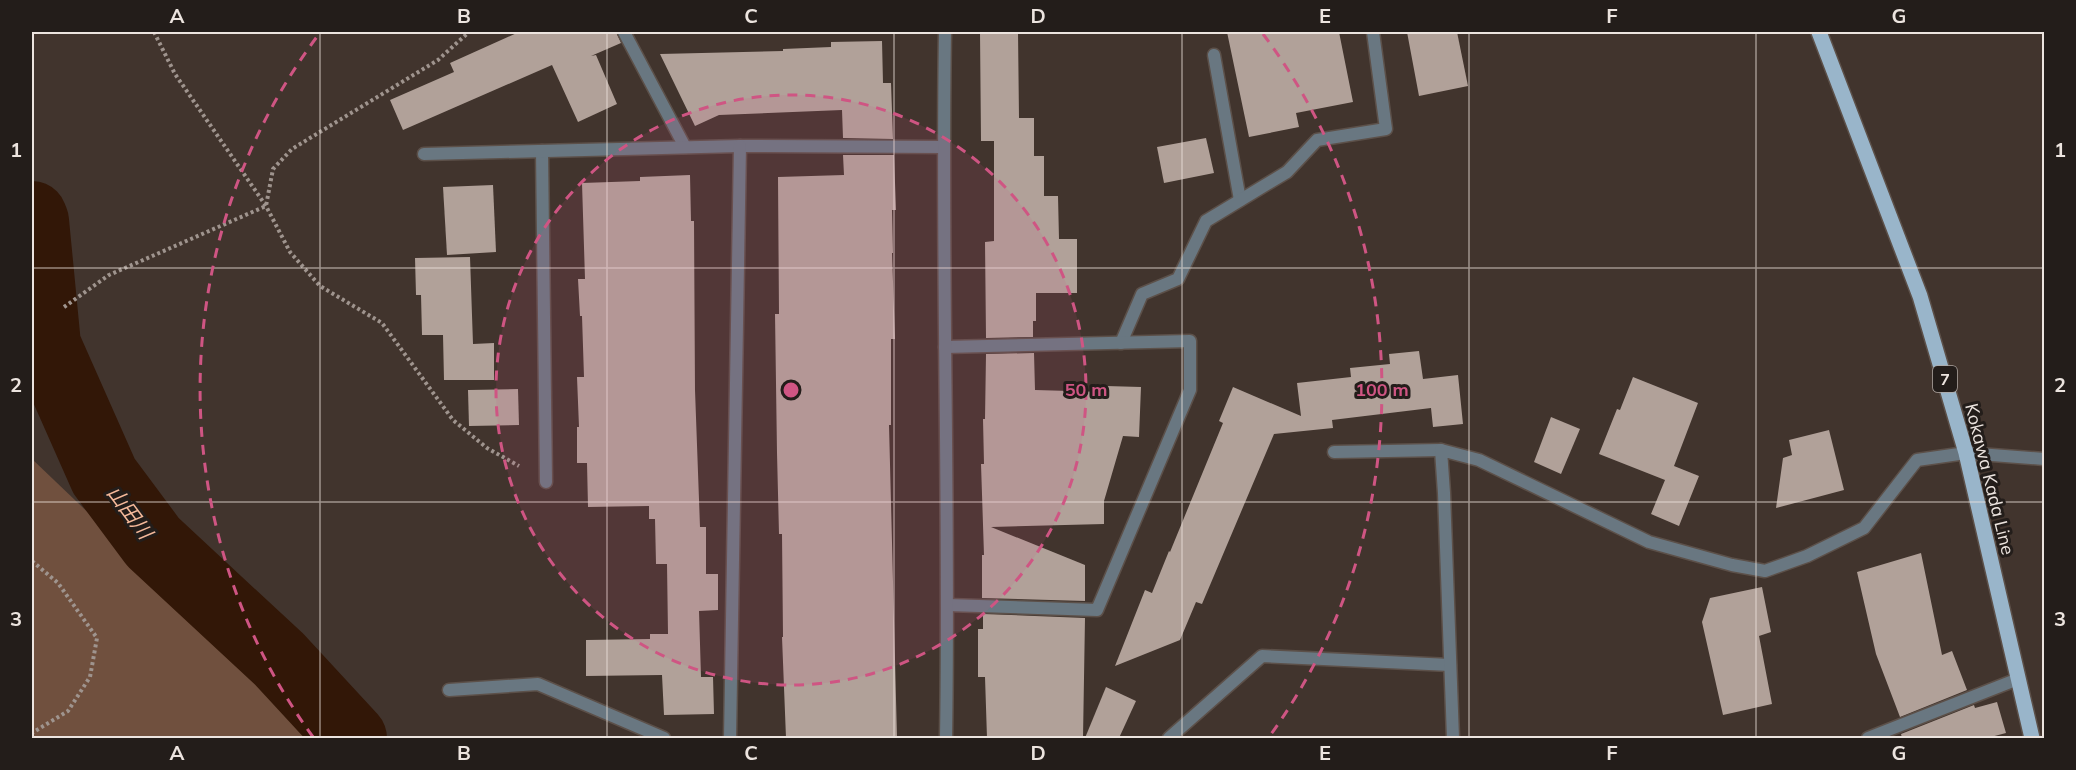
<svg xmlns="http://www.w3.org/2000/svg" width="2076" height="770" font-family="Mulish,'Noto Sans JP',sans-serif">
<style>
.green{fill:#70503e}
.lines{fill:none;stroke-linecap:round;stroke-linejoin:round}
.river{stroke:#321707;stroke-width:70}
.building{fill:#b1a199}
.minor-casing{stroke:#5c5049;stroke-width:15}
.tertiary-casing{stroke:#5c5049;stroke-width:15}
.primary-casing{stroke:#5c5049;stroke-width:18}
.path{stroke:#9f948e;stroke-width:4;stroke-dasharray:3 3;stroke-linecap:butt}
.minor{stroke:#697781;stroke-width:12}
.tertiary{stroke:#697781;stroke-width:12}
.primary{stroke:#99b5ca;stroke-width:15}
.grid{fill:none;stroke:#ece4df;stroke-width:1.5;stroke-opacity:0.55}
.ring{fill:none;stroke:#cf5583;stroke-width:3;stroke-dasharray:10 8}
.labels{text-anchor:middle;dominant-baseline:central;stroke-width:6;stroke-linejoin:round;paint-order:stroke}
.shield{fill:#231d1a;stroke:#b0a8a4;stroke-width:1.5}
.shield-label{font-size:16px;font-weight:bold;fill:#ece4df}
.street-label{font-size:18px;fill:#ece4df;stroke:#231d1a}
.water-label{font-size:20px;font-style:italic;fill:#f5b99a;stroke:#231d1a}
.centre{fill:#cf5583;stroke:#231d1a;stroke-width:3}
.ring-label{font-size:18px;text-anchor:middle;font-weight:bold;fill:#cf5583;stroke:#231d1a;stroke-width:6;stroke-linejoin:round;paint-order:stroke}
.neatline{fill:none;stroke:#ece4df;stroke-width:2}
.grid-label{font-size:20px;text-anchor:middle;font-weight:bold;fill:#ece4df}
</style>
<rect width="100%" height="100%" fill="#41342d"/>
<polygon class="green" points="32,459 324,738 32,738"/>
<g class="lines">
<polyline class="river" points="32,216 34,221 46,345 104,476 153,542 279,659 352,738"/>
</g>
<g class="building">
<polygon points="519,32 616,32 621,43 591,56 596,55 617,104 578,122 552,65 403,130 390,100 454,72 450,63"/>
<polygon points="980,32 1018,32 1019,118 1034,118 1034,156 1044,156 1044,196 1058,196 1059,239 1077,239 1077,293 1036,293 1036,321 1033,321 1033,337 986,338 985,242 994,241 994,141 981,141"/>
<polygon points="1227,32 1339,32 1353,102 1296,113 1299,127 1249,137"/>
<polygon points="1407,32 1457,32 1468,86 1419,96"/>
<polygon points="882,41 883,83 891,83 893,139 843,138 842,110 719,115 695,126 660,54 783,51 783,49 831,47 831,42"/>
<polygon points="1206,138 1214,173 1164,183 1157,147"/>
<polygon points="843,155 894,155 896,210 892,210 893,253 892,253 895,339 891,339 891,425 889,425 897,738 786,738 782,637 783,637 782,534 779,534 777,453 775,314 779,314 778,177 844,175"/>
<polygon points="690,175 691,221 694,221 695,390 700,527 706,527 706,574 718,574 718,610 699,611 701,677 713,677 714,714 664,715 662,675 586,676 586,640 650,639 650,634 668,634 667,564 656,564 655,519 649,519 649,506 588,507 587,463 577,463 577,427 579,427 577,377 584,377 582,316 580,316 578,279 585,279 582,183 640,181 640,177"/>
<polygon points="493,185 496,252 447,255 443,187"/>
<polygon points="470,257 473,344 494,343 494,380 444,380 443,335 422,335 421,295 416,295 415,258"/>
<polygon points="1419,351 1423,379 1458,375 1463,424 1433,427 1431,408 1332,420 1333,428 1274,434 1202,604 1196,602 1180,640 1115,666 1145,590 1152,593 1169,551 1170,552 1223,423 1219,421 1233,387 1301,416 1297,383 1351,377 1350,368 1390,364 1389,354"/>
<polygon points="1034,353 1035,390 1105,392 1106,386 1141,387 1139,437 1123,436 1104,501 1104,524 991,527 1085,565 1085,601 982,598 982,555 984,555 981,464 984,464 983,419 985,419 986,354"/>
<polygon points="1633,377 1698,403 1674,466 1699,476 1679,526 1651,514 1665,480 1599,454 1617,409 1620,410"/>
<polygon points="518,389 519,425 469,426 468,390"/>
<polygon points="1551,417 1580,429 1561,474 1534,462"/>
<polygon points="1829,430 1844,490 1776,508 1783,458 1792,455 1789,440"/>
<polygon points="1921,553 1942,655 1952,651 1967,690 1900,717 1876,654 1857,572"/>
<polygon points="1762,587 1771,632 1759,636 1772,704 1723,715 1702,622 1710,598"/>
<polygon points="983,614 1085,618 1083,738 987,738 985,677 978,677 978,629 983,629"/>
<polygon points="1106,687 1136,701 1119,738 1085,738"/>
<polygon points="1997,702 2006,733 1987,738 1902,738 1901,734 1974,705 1975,708"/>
</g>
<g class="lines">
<g class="minor-casing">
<g id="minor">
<polyline points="624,32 685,147"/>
<polyline points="1214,55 1240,200"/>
<polyline points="542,151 546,482"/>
<polyline points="424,154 740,146 943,147"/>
<polyline points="1121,343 1142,294 1178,279 1206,221 1287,172 1317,140 1386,129 1373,32"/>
<polyline points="945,347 1190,341 1190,390 1097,610 948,605"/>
<polyline points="1334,452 1441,450"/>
<polyline points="449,690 538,684 664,738"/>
<polyline points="730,738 740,146"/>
<polyline points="1169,738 1262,656 1450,665"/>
<polyline points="1453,738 1444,493 1441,450 1479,460 1649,542 1732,565 1765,571 1807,556 1864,528 1917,460 1966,453 2044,459"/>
<polyline points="1868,738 2018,679"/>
</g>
</g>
<g class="tertiary-casing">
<path id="tertiary" d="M945,32C941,267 950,503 946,738"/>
</g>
<g class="primary-casing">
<polyline id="primary" points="1819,32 1920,296 1966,453 2032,738"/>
</g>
<g class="path">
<polyline points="154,32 175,74 266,206 290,252 320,286 382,323 453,420 487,448 519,466"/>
<polyline points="64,307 109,275 266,206 273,169 292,149 438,60 469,32"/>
<polyline points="32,561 58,583 97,638 90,677 68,711 32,733"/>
</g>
<use href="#minor" class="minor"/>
<use href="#tertiary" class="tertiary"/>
<use href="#primary" class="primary"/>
</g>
<path class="grid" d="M320,32V738M607,32V738M894,32V738M1182,32V738M1469,32V738M1756,32V738M32,268H2044M32,502H2044"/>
<circle cx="791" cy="390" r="295" fill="#cf5583" fill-opacity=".12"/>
<g class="ring">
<circle cx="791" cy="390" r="295"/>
<path d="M313 737A591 591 0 0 1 319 34M1263 34A591 591 0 0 1 1269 737"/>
</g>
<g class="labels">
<rect class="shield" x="1933" y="366" width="24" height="26" rx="4.5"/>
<g class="shield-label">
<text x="1945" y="379">7</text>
</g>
<g class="street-label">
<text transform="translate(1990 479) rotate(76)">Kokawa Kada Line</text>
</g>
<g class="water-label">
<text transform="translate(130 512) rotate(53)">山田川</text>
</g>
</g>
<circle cx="791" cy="390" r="9" class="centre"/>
<g class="ring-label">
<text x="1086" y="396">50 m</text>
<text x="1382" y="396">100 m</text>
</g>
<rect width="2076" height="770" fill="none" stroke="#231d1a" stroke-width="66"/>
<rect x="33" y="33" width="2010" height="704" class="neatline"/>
<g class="grid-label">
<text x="177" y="23">A</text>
<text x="464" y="23">B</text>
<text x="751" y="23">C</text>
<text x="1038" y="23">D</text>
<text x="1325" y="23">E</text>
<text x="1612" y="23">F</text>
<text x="1899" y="23">G</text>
<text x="16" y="157">1</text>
<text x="2060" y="157">1</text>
<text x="16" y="392">2</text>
<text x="2060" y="392">2</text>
<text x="16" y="626">3</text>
<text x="2060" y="626">3</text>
<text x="177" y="760">A</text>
<text x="464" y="760">B</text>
<text x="751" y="760">C</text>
<text x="1038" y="760">D</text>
<text x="1325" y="760">E</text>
<text x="1612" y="760">F</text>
<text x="1899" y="760">G</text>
</g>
</svg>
